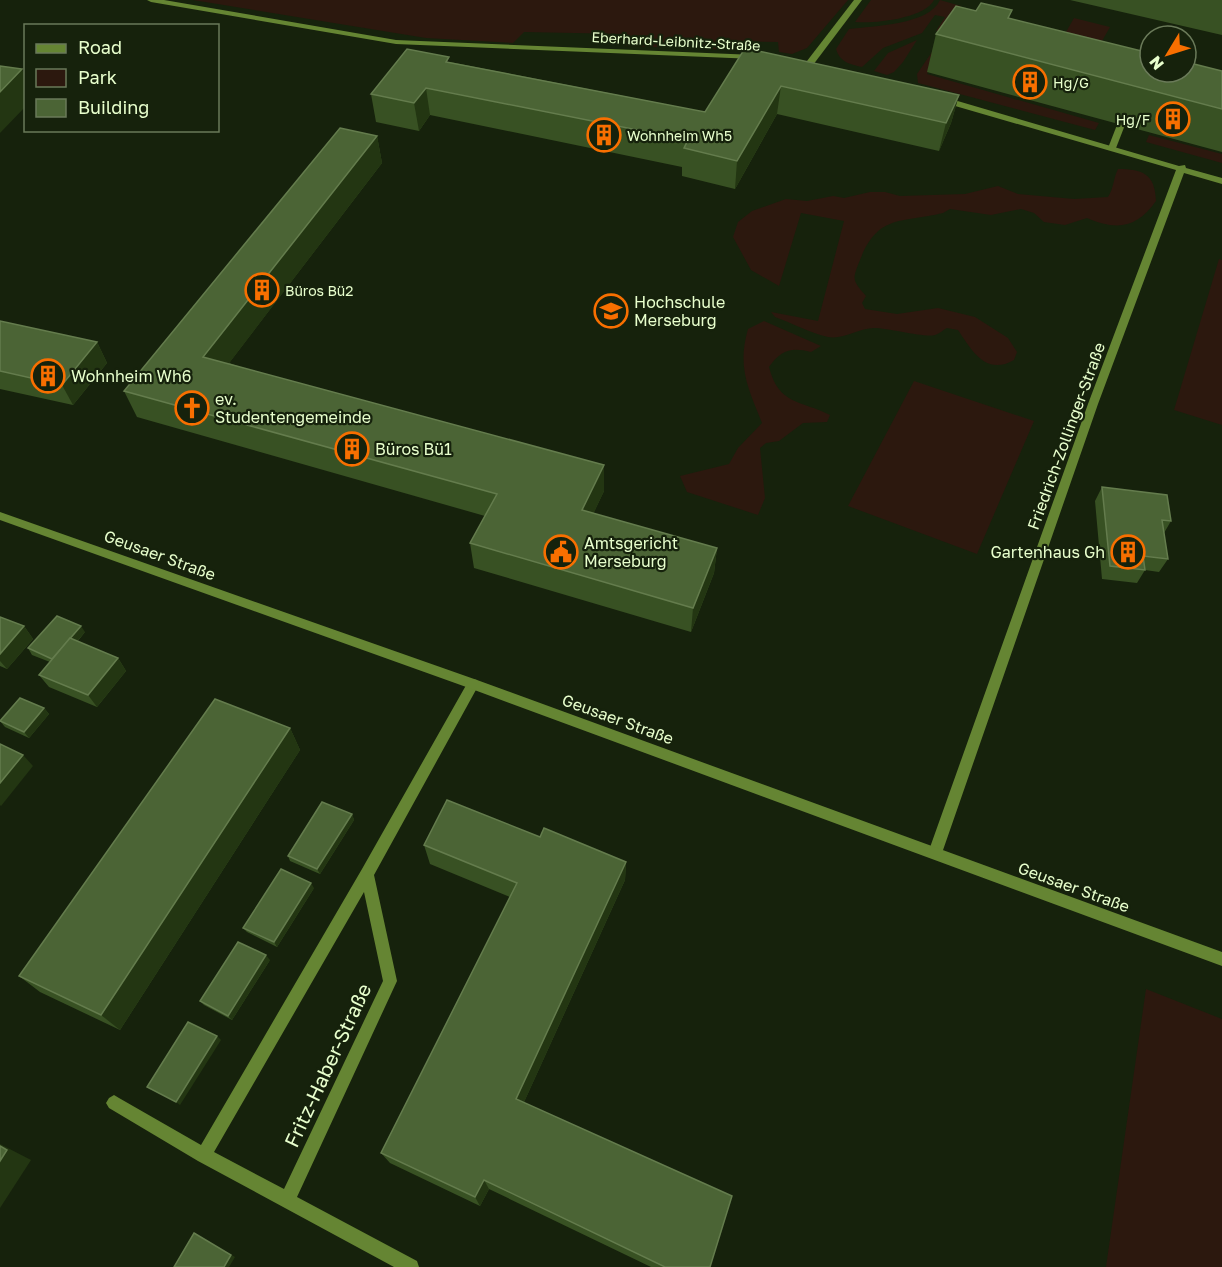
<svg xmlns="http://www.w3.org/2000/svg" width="1222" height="1267" font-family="'Golos Text',sans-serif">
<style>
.green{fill:#2c180e}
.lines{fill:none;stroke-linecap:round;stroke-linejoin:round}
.service{fill:#658533;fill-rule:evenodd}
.minor{fill:#658533;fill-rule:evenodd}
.tertiary{fill:#658533;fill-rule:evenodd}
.wall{fill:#385123}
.shaded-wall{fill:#233612}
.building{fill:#4b6435;stroke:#647c4d;stroke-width:1.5}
.labels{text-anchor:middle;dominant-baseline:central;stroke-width:4.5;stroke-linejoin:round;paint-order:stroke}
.far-street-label{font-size:14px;fill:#e8ffcd;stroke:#16220c}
.far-poi-label{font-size:14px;fill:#e8ffcd;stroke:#16220c;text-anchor:start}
.poi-label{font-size:16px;fill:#e8ffcd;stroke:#16220c;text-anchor:start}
.street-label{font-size:16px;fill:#e8ffcd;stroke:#16220c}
.near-street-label{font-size:20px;fill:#e8ffcd;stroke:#16220c}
</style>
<rect width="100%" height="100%" fill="#16220c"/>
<g class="green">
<polygon points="193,0 848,0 807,48 792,54 779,52 778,42 735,41 734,50 625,46 625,34 524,32 513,43 426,38"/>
<path d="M871,0H934C925,18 875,24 855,22Z"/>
<path d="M940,0L961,6L946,29L936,31L945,17L935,15L922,33L883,48L862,67C849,64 840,62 836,49L849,29C873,26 929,25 940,0Z"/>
<polygon points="1074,18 1110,27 1102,41 1066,32"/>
<polygon points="917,40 903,62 894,72 887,75 874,71 888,53"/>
<polygon points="938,43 943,45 927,74 1099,123 1095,130 918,83 917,74"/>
<polygon points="1149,135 1222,154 1222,163 1146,142"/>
<path d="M1118,169C1143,169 1155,174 1156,201C1137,228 1117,231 1087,218L1065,225L1044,222L1034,213L1021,209L991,215L950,209L943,213C901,223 878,214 860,260C852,280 852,280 866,296L862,303L865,309L897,314L938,308L975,317L1008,338L1017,352L1014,360C986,376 972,351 958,330L947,328C943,330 939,334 935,335C925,338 889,328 874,328C859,328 843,340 828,337C810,333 792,323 775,317L771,312L818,321L844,221L801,213L779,286L751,270L733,237L738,222L752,211L786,199L807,201L833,196L844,198L870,192H885L900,196L965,194L998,186L1018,194L1074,199L1108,197C1114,188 1113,179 1118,169Z"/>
<polygon points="1219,259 1222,260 1222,425 1174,410"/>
<path d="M764,321L821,346L811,352C791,347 781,350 769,367C779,406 801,400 830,415L827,422L803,423L779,441L766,443L760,448L765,498L758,515L687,492L680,476L729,464L738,448L762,423C748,388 737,367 748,329Z"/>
<polygon points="914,381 1034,421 977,554 848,506"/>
<polygon points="1146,989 1222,1019 1222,1267 1106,1267"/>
</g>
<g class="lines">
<polygon class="service" points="1121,122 1125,125 1116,148 1109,150 1108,148 1117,125"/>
<g class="minor">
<polygon points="147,0 164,0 396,40 755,55 759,57 755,59 396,44 151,2"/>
<polygon points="854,0 862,0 813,65 807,65 807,61"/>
<polygon points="938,97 944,97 1179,166 1185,165 1186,168 1222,178 1222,184 1184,173 1098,404 942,853 940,857 935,859 930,857 928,853 1088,404 1176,170 938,101"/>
<path d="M473,679L477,680L479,684L477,688L374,875L397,981L297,1197L417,1261L419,1267H394L198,1161L109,1108L106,1103L109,1098L114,1095L119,1098L201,1145L362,869L469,680ZM364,892L383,981L284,1189L214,1152Z"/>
</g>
<polygon class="tertiary" points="0,512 477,680 1222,952 1222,966 469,688 0,520"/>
</g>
<g class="wall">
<polygon points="1070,0 1222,0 1222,35"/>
<polygon points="1009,19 1222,71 1222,152 927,72 936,34"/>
<polygon points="745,48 959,95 951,123 939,151 777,114 735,189 682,176 682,167 430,115 419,131 376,122 371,94 450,62 705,112"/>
<polygon points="377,136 382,163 229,363 604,491 593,514 717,548 714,573 691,632 474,568 470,543 485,516 137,417 124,391"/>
<polygon points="0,321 97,342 107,363 73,405 0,389"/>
<polygon points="1102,487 1171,521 1164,533 1168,559 1159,572 1145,570 1137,583 1102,579 1095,501"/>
<polygon points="0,617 24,626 33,639 7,669 0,666"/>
<polygon points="85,632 77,642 118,658 126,671 97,707 49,687 39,675 50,662 32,655 28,648"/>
<polygon points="44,708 49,714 29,738 5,727 0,721"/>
<polygon points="290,728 300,750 120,1030 40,992 19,976"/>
<polygon points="352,814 354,820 320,874 290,861 288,856"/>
<polygon points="540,837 626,862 625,880 524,1102 710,1267 651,1267 489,1189 480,1206 390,1163 381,1153 510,897 430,864 424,845"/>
<polygon points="314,888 277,947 247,932 243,928"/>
<polygon points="270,960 232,1020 204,1005 200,1001"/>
</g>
<g class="shaded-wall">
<polygon points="22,69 26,77 26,106 0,133 0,92"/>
<polygon points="781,86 777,114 735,189 737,161"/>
<polygon points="426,88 430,115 419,131 414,103"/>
<polygon points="959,95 951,123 939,151 946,123"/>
<polygon points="377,136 382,163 214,383 203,357"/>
<polygon points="97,342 107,363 73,405 62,385"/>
<polygon points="604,465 604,491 583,536 582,510"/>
<polygon points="717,548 714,573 691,632 693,608"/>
<polygon points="24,626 33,639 7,669 0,661 0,654"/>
<polygon points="81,626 85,632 57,665 52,659"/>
<polygon points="118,658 126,671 97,707 88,695"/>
<polygon points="44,708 49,714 29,738 24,732"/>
<polygon points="290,728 300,750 120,1030 101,1015"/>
<polygon points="23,755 33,766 1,806 0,805 0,783"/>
<polygon points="352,814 354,820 320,874 317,869"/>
<polygon points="626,862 625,880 520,1111 516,1099"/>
<polygon points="311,883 314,888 277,947 274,942"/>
<polygon points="266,955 270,960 232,1020 228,1016"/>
<polygon points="217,1036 221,1040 180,1105 176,1102"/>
<polygon points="0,1144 31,1160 0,1208"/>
<polygon points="484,1180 489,1189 480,1206 475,1197"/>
<polygon points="194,1233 235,1257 229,1267 224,1267"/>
</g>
<g class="building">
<polygon points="981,3 1012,10 1008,18 1150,53 1150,72 1186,72 1186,62 1222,71 1222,109 936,34 956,6 976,11"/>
<polygon points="745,48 959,95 946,123 781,86 737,161 684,148 688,140 426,88 414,103 371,94 407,49 449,57 446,62 705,112"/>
<polygon points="0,66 22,69 0,92"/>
<polygon points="340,128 377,136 203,357 604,465 582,510 717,548 693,608 470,543 497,494 124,391"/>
<polygon points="0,321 97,342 62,385 0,371"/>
<polygon points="1102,487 1167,495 1171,521 1162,520 1168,559 1143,556 1145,570 1110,566"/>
<polygon points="57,616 81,626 52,659 28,648"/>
<polygon points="0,617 24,626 0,654"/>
<polygon points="70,638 118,658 88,695 39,675"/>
<polygon points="20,698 44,708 24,732 0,721"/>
<polygon points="215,699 290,728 101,1015 19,976"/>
<polygon points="0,744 23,755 0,783"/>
<polygon points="447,800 540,837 544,828 626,862 516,1099 732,1196 710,1267 665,1267 484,1180 475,1197 381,1153 517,883 424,845"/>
<polygon points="322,802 352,814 317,869 288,856"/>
<polygon points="281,869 311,883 274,942 243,928"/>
<polygon points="238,942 266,955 228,1016 200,1001"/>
<polygon points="188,1022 217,1036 176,1102 147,1087"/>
<polygon points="0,1146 7,1150 0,1161"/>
<polygon points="194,1233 231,1255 224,1267 174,1267"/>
</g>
<defs>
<g id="building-ring" transform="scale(1.725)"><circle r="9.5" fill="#16220c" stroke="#f86f00" stroke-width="1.5"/><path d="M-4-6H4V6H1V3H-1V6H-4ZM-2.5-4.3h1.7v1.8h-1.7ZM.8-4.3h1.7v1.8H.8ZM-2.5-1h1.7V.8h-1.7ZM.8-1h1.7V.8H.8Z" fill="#f86f00"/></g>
<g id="university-ring" transform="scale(1.725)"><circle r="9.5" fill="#16220c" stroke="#f86f00" stroke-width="1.5"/><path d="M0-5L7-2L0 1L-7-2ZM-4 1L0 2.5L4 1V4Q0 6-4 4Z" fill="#f86f00"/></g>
<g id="church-ring" transform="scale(1.725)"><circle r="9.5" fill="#16220c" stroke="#f86f00" stroke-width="1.5"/><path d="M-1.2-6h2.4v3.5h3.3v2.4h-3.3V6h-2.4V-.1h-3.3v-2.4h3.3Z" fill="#f86f00"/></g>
<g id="civic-ring" transform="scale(1.725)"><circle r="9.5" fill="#16220c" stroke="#f86f00" stroke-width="1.5"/><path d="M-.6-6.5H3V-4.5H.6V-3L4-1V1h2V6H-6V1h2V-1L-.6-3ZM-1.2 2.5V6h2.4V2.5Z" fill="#f86f00"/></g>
</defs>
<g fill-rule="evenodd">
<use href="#building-ring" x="1030" y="82"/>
<use href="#building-ring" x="1173" y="119"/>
<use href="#building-ring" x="604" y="135"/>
<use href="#building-ring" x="262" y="290"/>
<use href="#university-ring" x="611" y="311"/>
<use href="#building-ring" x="48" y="376"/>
<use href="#church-ring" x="192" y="408"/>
<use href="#building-ring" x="352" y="449"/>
<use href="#civic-ring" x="561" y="552"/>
<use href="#building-ring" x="1128" y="552"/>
</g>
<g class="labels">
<g class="far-street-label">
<text transform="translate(676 41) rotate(3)">Eberhard-Leibnitz-Straße</text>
</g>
<g class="far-poi-label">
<text x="1053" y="82">Hg/G</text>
<text x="1150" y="119" text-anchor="end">Hg/F</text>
<text x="627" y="135">Wohnheim Wh5</text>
<text x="285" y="290">Büros Bü2</text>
</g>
<g class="poi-label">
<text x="634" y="302">Hochschule<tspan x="634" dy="18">Merseburg</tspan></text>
<text x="71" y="376">Wohnheim Wh6</text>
<text x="215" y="399">ev.<tspan x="215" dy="18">Studentengemeinde</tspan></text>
<text x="375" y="449">Büros Bü1</text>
<text x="584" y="543">Amtsgericht<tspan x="584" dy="18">Merseburg</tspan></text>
<text x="1105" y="552" text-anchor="end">Gartenhaus Gh</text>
</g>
<g class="street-label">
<text transform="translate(1066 436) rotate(-70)">Friedrich-Zollinger-Straße</text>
<text transform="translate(160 555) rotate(20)">Geusaer Straße</text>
<text transform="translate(618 719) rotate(20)">Geusaer Straße</text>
<text transform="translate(1074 887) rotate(20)">Geusaer Straße</text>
</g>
<g class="near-street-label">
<text transform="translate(327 1065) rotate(-65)">Fritz-Haber-Straße</text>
</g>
</g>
<rect x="24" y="24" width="195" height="108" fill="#16220c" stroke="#6a7a59" stroke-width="1.5"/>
<rect x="36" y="44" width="30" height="9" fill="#658533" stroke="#6a7a59" stroke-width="1.5"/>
<text x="78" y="54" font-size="18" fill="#e8ffcd">Road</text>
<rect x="36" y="69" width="30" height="18" fill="#2c180e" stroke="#6a7a59" stroke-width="1.5"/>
<text x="78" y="84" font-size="18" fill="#e8ffcd">Park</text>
<rect x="36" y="99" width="30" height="18" fill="#4b6435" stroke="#6a7a59" stroke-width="1.5"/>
<text x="78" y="114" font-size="18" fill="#e8ffcd">Building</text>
<g transform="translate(1168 54) rotate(232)"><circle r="28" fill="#16220c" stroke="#6a7a59" stroke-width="1.5"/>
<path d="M0-4.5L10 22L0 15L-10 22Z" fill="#f86f00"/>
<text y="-9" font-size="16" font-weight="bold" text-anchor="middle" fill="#e8ffcd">N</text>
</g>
</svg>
